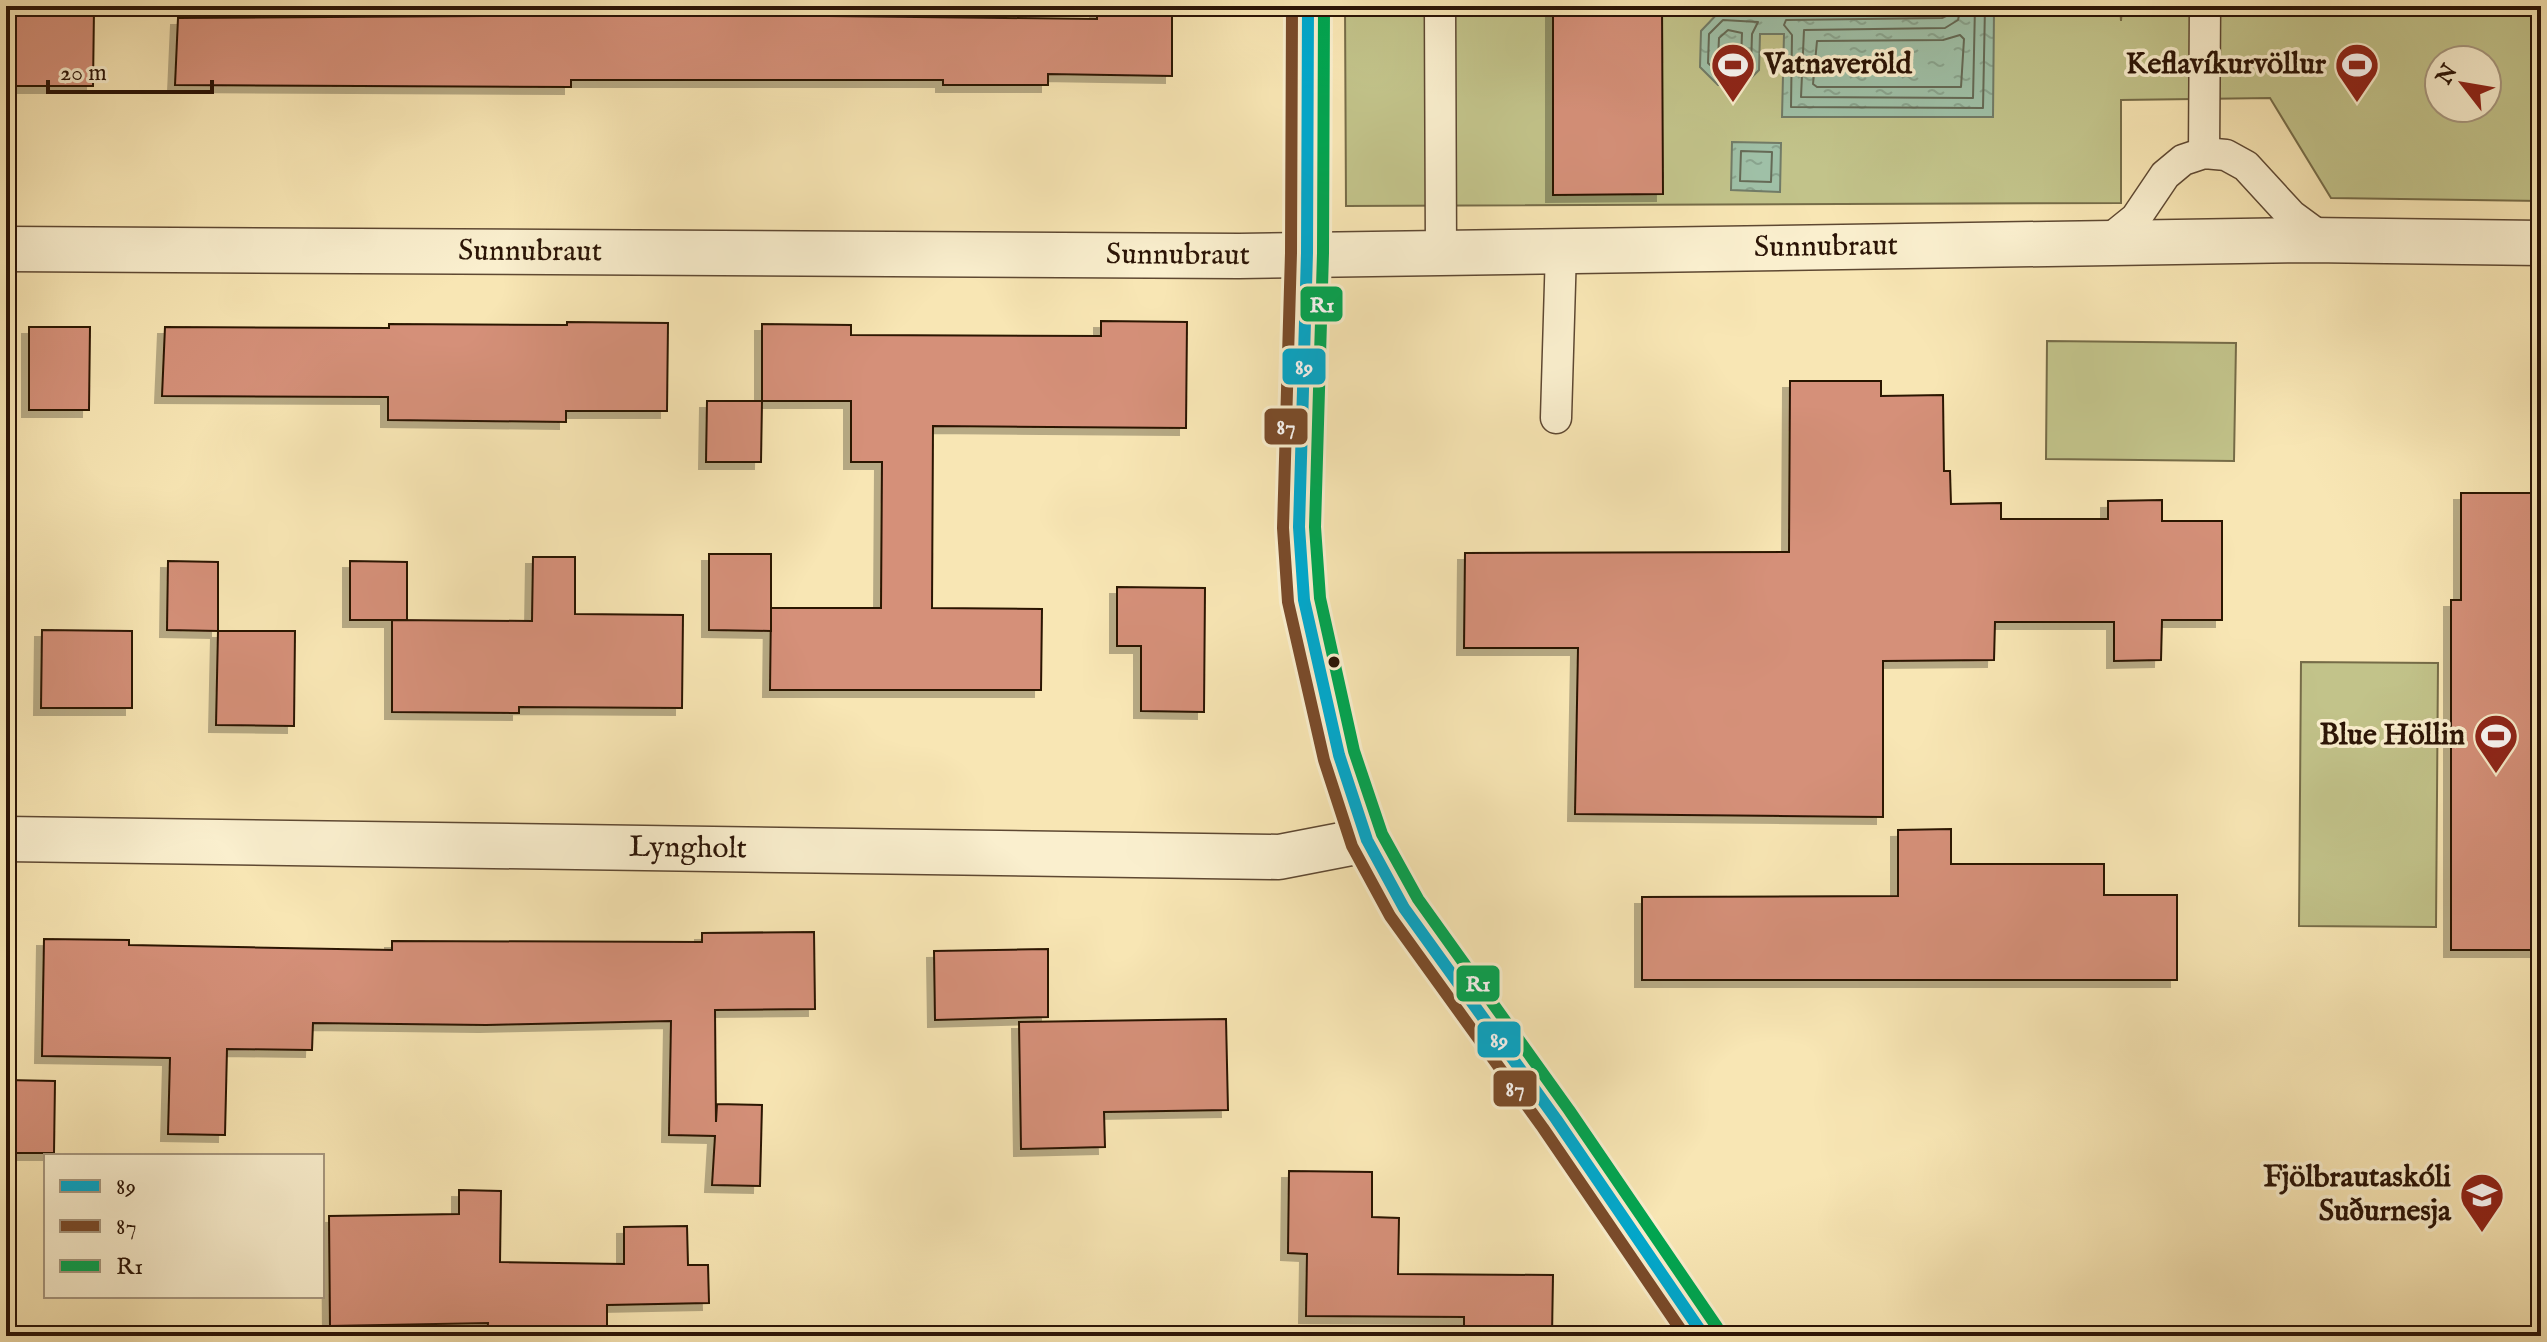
<svg xmlns="http://www.w3.org/2000/svg" width="2547" height="1342" font-family="'IM FELL English',serif">
<style>
.grass{fill:#c2c38a;stroke:#766c48;stroke-width:2;fill-rule:evenodd}
.water{fill:url(#water-ripples);stroke:#717b67;stroke-width:2}
.lines{fill:none;stroke-linecap:round;stroke-linejoin:round}
.shore{stroke:#656a56;stroke-width:2}
.building{fill:#d59079;stroke:#2b1406;stroke-width:2;filter:url(#shadow)}
.service-casing{stroke:#5e4832;stroke-width:33}
.minor-casing{stroke:#5e4832;stroke-width:47}
.service{stroke:#faefce;stroke-width:30}
.minor{stroke:#faefce;stroke-width:44}
.bus-1-casing{stroke:#faefce;stroke-width:18}
.bus-2-casing{stroke:#faefce;stroke-width:18}
.bus-3-casing{stroke:#faefce;stroke-width:18}
.bus-1{stroke:#00a9ce;stroke-width:12}
.bus-2{stroke:#7a4b2a;stroke-width:12}
.bus-3{stroke:#00a651;stroke-width:12}
.bus-dot{fill:#2b1406;stroke:#faefce;stroke-width:3}
.labels{text-anchor:middle;dominant-baseline:central;stroke-width:7;stroke-linejoin:round;paint-order:stroke}
.poi-label{font-size:30px;font-weight:bold;fill:#2b1406;stroke:#faefce;text-anchor:end}
.street-label{font-size:30px;fill:#2b1406;stroke:#faefce}
.line-badge{stroke:#faefce;stroke-width:3}
.badge-label{font-size:22px;text-anchor:middle;font-weight:bold;fill:#fff}
</style>
<defs>
<pattern id="water-ripples" width="26" height="14" patternUnits="userSpaceOnUse" patternTransform="scale(2)"><rect width="26" height="14" fill="#9fc0a7"/><path d="M2 4q2-2 4 0t4 0M15 11q2-2 4 0t4 0" fill="none" stroke="#89a48e"/></pattern>
<filter id="shadow"><feDropShadow dx="-7" dy="7" stdDeviation="0" flood-color="#0004"/></filter>
</defs>
<rect width="100%" height="100%" fill="#f8e6b4"/>
<filter id="stains"><feTurbulence type="fractalNoise" baseFrequency=".0025" numOctaves="4"/><feColorMatrix values="0 0 0 0 .2 0 0 0 0 .09 0 0 0 0 .02 0 0 0 .5 -.17"/></filter>
<radialGradient id="worn" r=".72"><stop offset=".6" stop-color="#630" stop-opacity="0"/><stop offset="1" stop-color="#630" stop-opacity=".3"/></radialGradient>
<g class="grass">
<path d="M1345,6H2120L2121,21L2122,6H2541V201L2331,198L2270,98L2121,100V203L1346,206ZM2439,60H2487V108H2439Z"/>
<polygon points="2047,341 2236,343 2234,461 2046,459"/>
<polygon points="2301,662 2438,663 2436,927 2299,926"/>
</g>
<g class="water">
<polygon points="1994,10 1993,117 1782,117 1784,34 1760,34 1759,70 1743,86 1718,85 1700,67 1701,31 1719,12"/>
<polygon points="1732,142 1781,143 1780,192 1731,190"/>
</g>
<g class="lines">
<g class="shore">
<polyline points="1951,6 1950,14 1942,18 1786,20 1784,25 1792,35 1791,107 1983,108 1985,6"/>
<polyline points="1961,6 1958,20 1945,28 1804,30 1801,97 1973,98 1975,6"/>
<polygon points="1723,20 1758,22 1752,34 1751,66 1740,77 1722,76 1708,63 1709,34"/>
<polygon points="1728,30 1742,33 1741,61 1735,67 1726,67 1718,59 1719,38"/>
<polygon points="1960,35 1964,39 1961,87 1817,87 1813,84 1817,41 1943,40"/>
<polygon points="1741,151 1772,152 1771,182 1740,181"/>
</g>
</g>
<g class="building">
<polygon points="1097,6 1172,6 1172,76 1048,74 1048,85 943,85 943,80 571,80 571,87 175,85 178,18 483,16 483,12 1097,19"/>
<polygon points="1553,6 1662,6 1663,194 1553,195"/>
<polygon points="6,8 94,9 93,86 6,86"/>
<polygon points="1101,321 1187,322 1186,428 933,426 932,608 1042,609 1041,690 770,690 771,608 881,608 882,462 851,462 851,401 762,401 762,324 851,325 851,335 1101,336"/>
<polygon points="567,322 668,323 667,411 566,411 566,422 388,420 388,397 162,396 165,327 389,328 389,324 567,325"/>
<polygon points="29,327 90,327 89,410 29,410"/>
<polygon points="1790,381 1881,381 1881,396 1943,395 1944,471 1950,471 1951,504 2001,503 2001,519 2108,519 2108,501 2162,500 2162,521 2222,521 2222,620 2162,620 2161,660 2114,661 2114,622 1995,622 1994,660 1883,661 1883,817 1575,814 1578,648 1464,648 1465,553 1789,552"/>
<polygon points="707,401 762,401 761,462 706,462"/>
<polygon points="2461,493 2541,493 2541,950 2451,950 2451,600 2461,600"/>
<polygon points="709,554 771,554 771,631 709,630"/>
<polygon points="533,557 575,557 575,614 683,615 682,708 519,707 519,713 392,712 392,620 532,621"/>
<polygon points="168,561 218,562 218,631 167,630"/>
<polygon points="350,561 407,562 407,620 350,620"/>
<polygon points="1117,587 1205,588 1204,712 1141,711 1141,646 1117,646"/>
<polygon points="42,630 132,631 132,708 41,708"/>
<polygon points="218,631 295,631 294,726 216,725"/>
<polygon points="1951,829 1951,864 2104,864 2104,895 2177,895 2177,980 1642,980 1642,897 1898,896 1898,830"/>
<polygon points="814,932 815,1009 715,1010 716,1122 717,1104 762,1105 760,1186 712,1185 715,1136 669,1135 671,1021 486,1025 313,1023 312,1050 227,1049 225,1135 168,1134 170,1058 42,1056 44,939 129,940 129,945 392,950 392,941 702,942 702,933"/>
<polygon points="1048,949 1048,1017 935,1020 934,951"/>
<polygon points="1226,1019 1228,1110 1104,1112 1105,1147 1021,1149 1019,1022"/>
<polygon points="6,1080 55,1081 54,1153 6,1153"/>
<polygon points="1289,1171 1372,1172 1372,1217 1399,1218 1398,1274 1553,1275 1552,1336 1464,1336 1464,1317 1306,1316 1307,1254 1288,1253"/>
<polygon points="459,1190 501,1191 500,1262 624,1264 624,1227 687,1226 688,1265 708,1265 709,1303 607,1305 607,1336 487,1336 488,1323 330,1326 329,1216 459,1214"/>
</g>
<g class="lines">
<g class="service-casing">
<g id="service">
<polyline points="1440,6 1441,251"/>
<polyline points="2204,153 2205,6"/>
<polyline points="2105,243 2136,218 2165,175 2183,160 2204,153 2226,155 2246,166 2291,215 2325,240"/>
<polyline points="1556,418 1561,250"/>
</g>
</g>
<g class="minor-casing">
<g id="minor">
<polyline points="1308,6 1307,253 1299,527 1304,600 1339,755 1367,840 1404,908 1556,1119 1704,1336"/>
<path id="s1" d="M6,249L1239,256L2309,240L2541,243"/>
<path id="s2" d="M6,839L1279,857L1367,840"/>
</g>
</g>
<use href="#service" class="service"/>
<use href="#minor" class="minor"/>
<g class="bus-1-casing">
<polyline id="bus-1" points="1308,6 1307,253 1299,527 1304,600 1339,755 1367,840 1404,908 1556,1119 1704,1336"/>
</g>
<g class="bus-2-casing">
<polyline id="bus-2" points="1292,6 1291,253 1283,528 1288,602 1324,760 1352,846 1390,916 1543,1128 1685,1336"/>
</g>
<g class="bus-3-casing">
<polyline id="bus-3" points="1324,6 1323,253 1315,527 1320,598 1354,751 1382,834 1418,899 1569,1110 1717,1327"/>
</g>
<use href="#bus-1" class="bus-1"/>
<use href="#bus-2" class="bus-2"/>
<use href="#bus-3" class="bus-3"/>
</g>
<defs>
<g id="stadium-pin" transform="scale(2.3)"><path d="M0 17L-7.5 6A9.5 9.5 0 1 1 7.5 6Z" fill="#8f2418" stroke="#faefce"/><path d="M0-5a6.5 5 0 1 0 0 10a6.5 5 0 1 0 0-10ZM-3.5-1.8h7v3.6h-7Z" fill="#fff"/></g>
<g id="university-pin" transform="scale(2.3)"><path d="M0 17L-7.5 6A9.5 9.5 0 1 1 7.5 6Z" fill="#8f2418" stroke="#faefce"/><path d="M0-5L7-2L0 1L-7-2ZM-4 1L0 2.5L4 1V4Q0 6-4 4Z" fill="#fff"/></g>
</defs>
<g fill-rule="evenodd">
<use href="#stadium-pin" x="1733" y="65"/>
<use href="#stadium-pin" x="2357" y="65"/>
<use href="#stadium-pin" x="2496" y="736"/>
<use href="#university-pin" x="2482" y="1195"/>
</g>
<circle class="bus-dot" cx="1334" cy="662" r="7"/>
<g class="labels">
<g class="poi-label">
<text x="1764" y="65" text-anchor="start">Vatnaveröld</text>
<text x="2326" y="65">Keflavíkurvöllur</text>
<text x="2465" y="736">Blue Höllin</text>
<text x="2451" y="1178">Fjölbrautaskóli<tspan x="2451" dy="34">Suðurnesja</tspan></text>
</g>
<g class="street-label">
<text stroke="none"><textPath href="#s1" startOffset="1820">Sunnubraut</textPath></text>
<text stroke="none"><textPath href="#s1" startOffset="524">Sunnubraut</textPath></text>
<text stroke="none"><textPath href="#s1" startOffset="1172">Sunnubraut</textPath></text>
<text stroke="none"><textPath href="#s2" startOffset="682">Lyngholt</textPath></text>
</g>
</g>
<g class="line-badge">
<rect x="1299" y="285" width="45" height="38" rx="8" fill="#00a651"/>
<rect x="1281" y="347" width="46" height="39" rx="8" fill="#00a9ce"/>
<rect x="1263" y="407" width="46" height="39" rx="8" fill="#7a4b2a"/>
<rect x="1455" y="964" width="46" height="39" rx="8" fill="#00a651"/>
<rect x="1476" y="1020" width="46" height="39" rx="8" fill="#00a9ce"/>
<rect x="1492" y="1069" width="46" height="39" rx="8" fill="#7a4b2a"/>
</g>
<g class="badge-label">
<text x="1322" y="312">R1</text>
<text x="1304" y="374">89</text>
<text x="1286" y="434">87</text>
<text x="1478" y="991">R1</text>
<text x="1499" y="1047">89</text>
<text x="1515" y="1096">87</text>
</g>
<rect width="2547" height="1342" fill="none" stroke="#f8e6b4" stroke-width="32"/>
<rect x="8" y="8" width="2531" height="1326" fill="none" stroke="#2b1406" stroke-width="4"/>
<rect x="16" y="16" width="2515" height="1310" fill="none" stroke="#2b1406" stroke-width="2"/>
<rect x="44" y="1154" width="280" height="144" fill="#faefce" stroke="#a7977e" stroke-width="2"/>
<rect x="60" y="1180" width="40" height="12" fill="#00a9ce" stroke="#a7977e" stroke-width="2"/>
<text x="116" y="1194" font-size="24" fill="#2b1406">89</text>
<rect x="60" y="1220" width="40" height="12" fill="#7a4b2a" stroke="#a7977e" stroke-width="2"/>
<text x="116" y="1234" font-size="24" fill="#2b1406">87</text>
<rect x="60" y="1260" width="40" height="12" fill="#00a651" stroke="#a7977e" stroke-width="2"/>
<text x="116" y="1274" font-size="24" fill="#2b1406">R1</text>
<g transform="translate(2463 84) rotate(301)"><circle r="38" fill="#faefce" stroke="#a7977e" stroke-width="2"/>
<path d="M0-6L14 30L0 20L-14 30Z" fill="#8f2418"/>
<text y="-12" font-size="22" font-weight="bold" text-anchor="middle" fill="#2b1406">N</text>
</g>
<path d="M48 80v12h164v-12" fill="none" stroke="#2b1406" stroke-width="4"/>
<text x="60" y="80" font-size="24" fill="#2b1406" stroke="#faefce" stroke-width="6" paint-order="stroke">20 m</text>
<rect width="100%" height="100%" filter="url(#stains)"/>
<rect width="100%" height="100%" fill="url(#worn)"/>
</svg>
